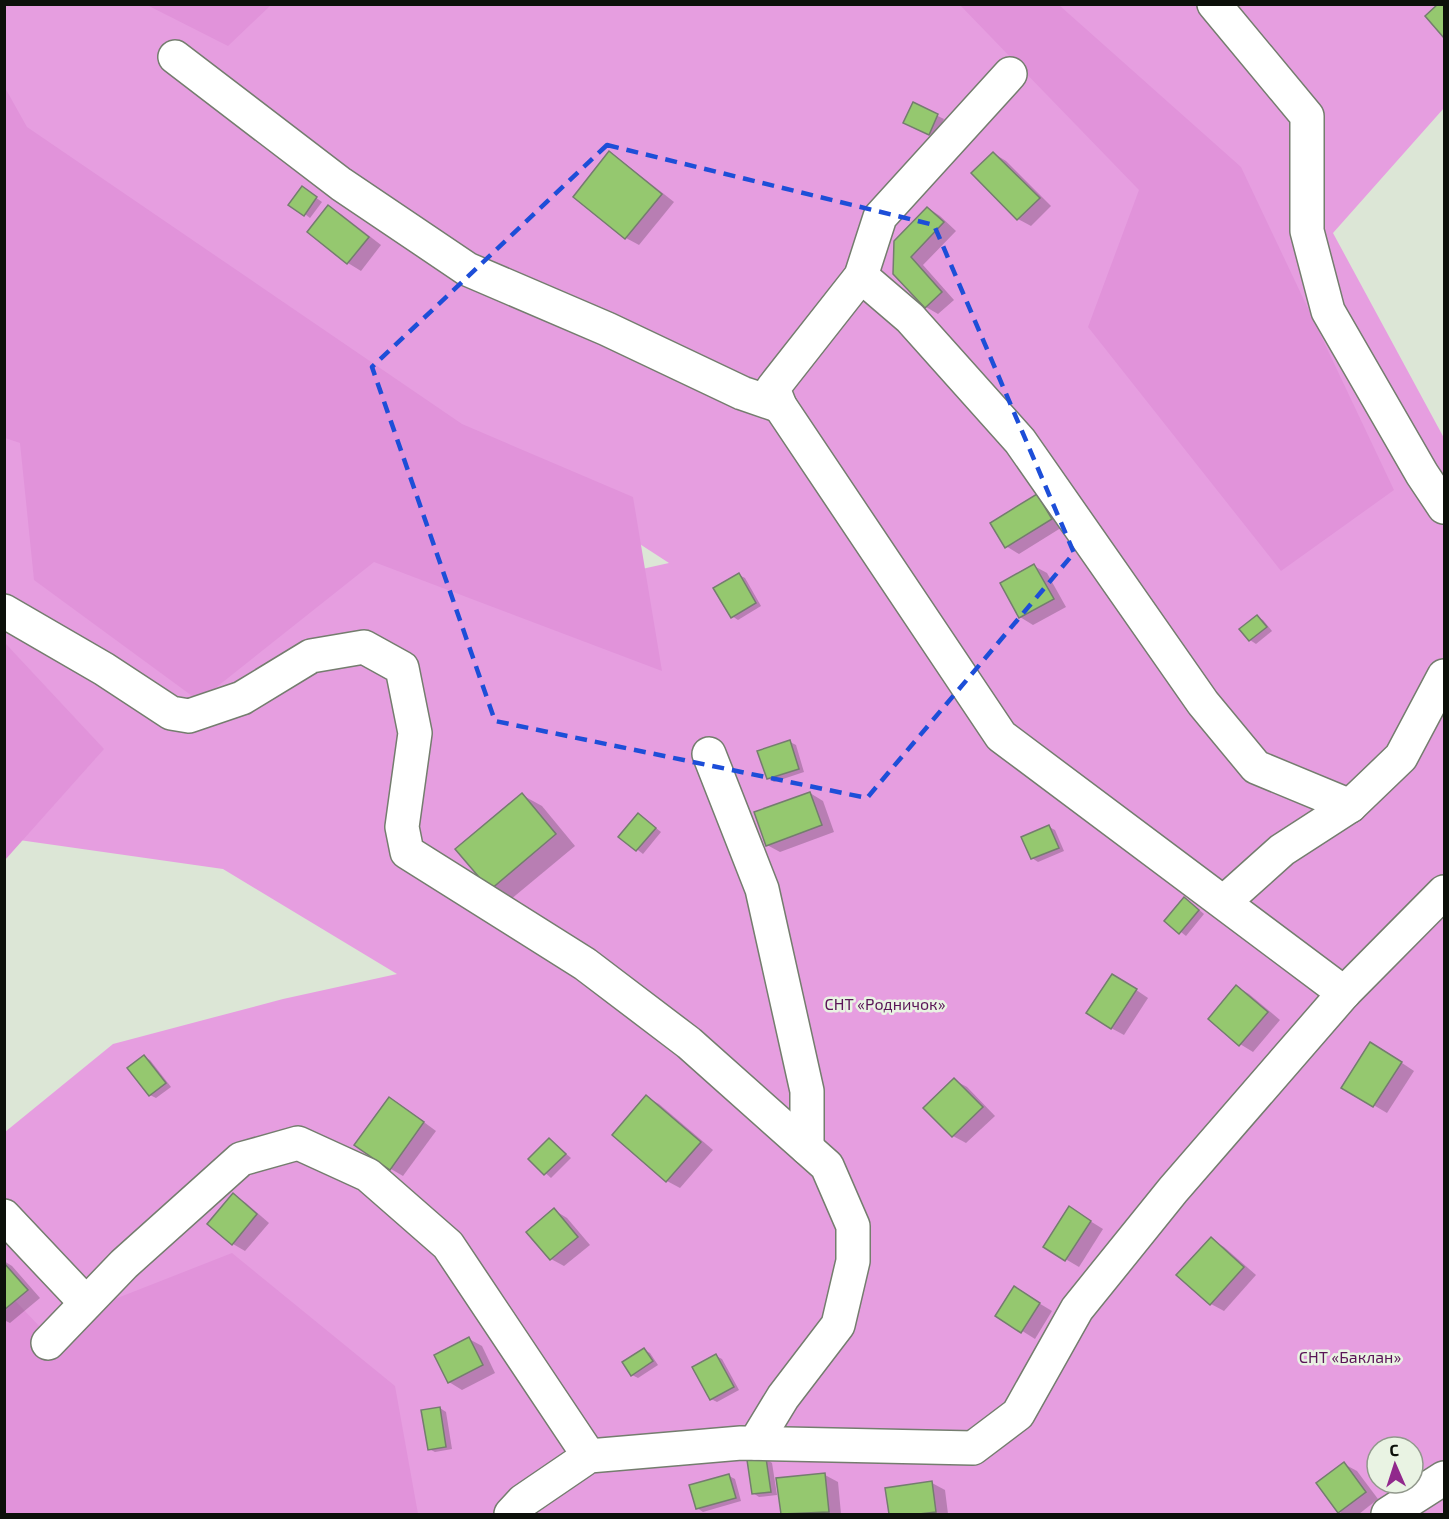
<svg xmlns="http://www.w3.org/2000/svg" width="1449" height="1519" font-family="'Exo 2',sans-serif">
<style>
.green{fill:#e69ee0;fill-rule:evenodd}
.forest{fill:#e193da}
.shadow{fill:#0003}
.building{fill:#95c86f;stroke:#747d6e;stroke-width:1.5}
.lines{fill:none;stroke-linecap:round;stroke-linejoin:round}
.minor-casing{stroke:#747d6e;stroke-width:36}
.minor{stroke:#fff;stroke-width:33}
.marked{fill:none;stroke:#1d4ed8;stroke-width:4.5;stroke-dasharray:12 8;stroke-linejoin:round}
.labels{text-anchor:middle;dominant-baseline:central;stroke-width:5;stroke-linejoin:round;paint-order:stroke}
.park-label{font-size:16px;fill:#5a1557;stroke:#e9f3e3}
</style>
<rect width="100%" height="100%" fill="#dce6d6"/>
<path class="green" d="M5,5H1444V108L1333,233L1444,438V1514H5V1132L113,1044L283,999L397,974L223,869L5,838V421L543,591L669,563L122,208L5,113ZM1377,1447H1413V1483H1377Z"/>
<g class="forest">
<polygon points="147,5 271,5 228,46"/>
<polygon points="960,5 1059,5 1241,167 1394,490 1281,571 1088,327 1139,190"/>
<polygon points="4,86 27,127 462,424 633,497 662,671 374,562 199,701 34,580 20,443 5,438"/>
<polygon points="5,643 104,749 5,860"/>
<polygon points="232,1253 395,1386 418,1514 5,1514 4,1289 41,1328"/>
</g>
<g class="shadow">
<polygon points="913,104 944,119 935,137 911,125"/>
<polygon points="610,153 622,161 674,202 639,245 626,238 575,197"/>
<polygon points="993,153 1006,161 1051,206 1031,226 1018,219 973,173"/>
<polygon points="308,192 322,202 310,218 305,214"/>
<polygon points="329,207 341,214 381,245 361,271 348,263 309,232"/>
<polygon points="928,208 940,216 956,231 923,265 954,300 938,314 926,307 895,273"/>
<polygon points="1037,496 1050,504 1064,526 1019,554 1006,546"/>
<polygon points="1034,566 1047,573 1066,607 1033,625 1020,617"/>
<polygon points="739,575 745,578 761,606 738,620 732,616"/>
<polygon points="1257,617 1263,620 1272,631 1256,644 1250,640"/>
<polygon points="790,742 796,745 804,772 774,782 768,778"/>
<polygon points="810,793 823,801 834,832 780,852 767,845"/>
<polygon points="522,795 542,806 575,846 510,900 491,889"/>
<polygon points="638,814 661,832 643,854 620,836"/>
<polygon points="1049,827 1055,830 1064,851 1038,862 1032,858"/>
<polygon points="1190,902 1204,914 1186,936 1166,920"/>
<polygon points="1126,983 1148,998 1124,1035 1111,1028"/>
<polygon points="1237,987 1249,994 1280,1020 1253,1052 1240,1044"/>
<polygon points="1384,1051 1414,1071 1387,1113 1343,1087"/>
<polygon points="144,1057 150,1060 171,1087 156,1098 150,1095"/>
<polygon points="954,1080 967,1087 995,1116 966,1143 953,1136"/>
<polygon points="646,1097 659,1104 713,1150 680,1188 667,1181 614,1135"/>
<polygon points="402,1106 436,1131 403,1176 391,1169"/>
<polygon points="550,1140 571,1158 551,1178 530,1159"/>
<polygon points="233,1195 246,1203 269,1223 245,1251 233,1244"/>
<polygon points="554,1210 567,1218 590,1245 564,1266 551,1259"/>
<polygon points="1082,1216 1103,1229 1079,1267 1045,1247"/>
<polygon points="1211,1239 1224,1247 1256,1275 1224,1311 1211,1304 1178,1275"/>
<polygon points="4,1261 12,1266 40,1298 10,1323 4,1320"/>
<polygon points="1027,1296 1052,1311 1035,1339 997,1315"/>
<polygon points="469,1339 482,1346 495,1373 462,1390 449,1382"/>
<polygon points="644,1350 650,1353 658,1365 638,1378 632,1375"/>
<polygon points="716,1356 722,1359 739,1390 717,1402 711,1399"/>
<polygon points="440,1408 446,1412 452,1449 435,1452 429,1449"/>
<polygon points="766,1459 772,1463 777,1495 759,1497 753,1493"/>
<polygon points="1344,1464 1357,1471 1378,1499 1359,1514 1344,1514 1339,1512"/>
<polygon points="825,1475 838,1482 841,1514 782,1514 778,1480"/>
<polygon points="729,1476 735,1479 741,1501 703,1512 697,1508"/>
<polygon points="932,1483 945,1490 948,1514 891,1514 887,1489"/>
</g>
<g class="building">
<polygon points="1438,4 1444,4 1444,38 1425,16"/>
<polygon points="913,102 938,114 929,135 903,123"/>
<polygon points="609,151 662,194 625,239 573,197"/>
<polygon points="993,152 1040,198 1017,220 971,173"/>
<polygon points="302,186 317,197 304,216 288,205"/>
<polygon points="328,205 369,237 347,264 307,232"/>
<polygon points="927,207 944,222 911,257 942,292 925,308 893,274 894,241"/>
<polygon points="1037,494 1052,519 1005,548 990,523"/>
<polygon points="1034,564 1054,599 1019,618 1000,583"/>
<polygon points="739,573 756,603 731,618 713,588"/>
<polygon points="1257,615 1267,627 1249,641 1239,629"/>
<polygon points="790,740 799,769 767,779 757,751"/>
<polygon points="810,792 822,825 766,846 754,812"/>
<polygon points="522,793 556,834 490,890 455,849"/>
<polygon points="638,813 656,828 636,851 618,837"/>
<polygon points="1049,825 1059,848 1031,859 1021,837"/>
<polygon points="1184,897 1199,910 1179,934 1164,921"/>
<polygon points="1112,974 1137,989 1111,1029 1086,1013"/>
<polygon points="1236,985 1268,1012 1239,1046 1208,1019"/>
<polygon points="1370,1042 1402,1062 1373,1107 1341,1088"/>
<polygon points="144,1055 166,1083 149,1096 127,1068"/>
<polygon points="954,1078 983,1107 952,1137 923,1108"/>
<polygon points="646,1095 701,1142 666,1182 612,1135"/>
<polygon points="389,1097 424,1122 390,1170 354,1145"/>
<polygon points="549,1138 566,1154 544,1175 528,1159"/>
<polygon points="233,1193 257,1214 232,1245 207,1224"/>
<polygon points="1069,1206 1091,1221 1065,1261 1043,1247"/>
<polygon points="554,1208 578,1237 550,1260 526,1232"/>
<polygon points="1211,1237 1244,1267 1210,1305 1176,1275"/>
<polygon points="4,1263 28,1290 4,1310"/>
<polygon points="1014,1286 1040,1303 1021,1333 995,1316"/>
<polygon points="469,1337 483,1365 448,1383 434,1355"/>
<polygon points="644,1348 653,1361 631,1376 622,1362"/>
<polygon points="716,1354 734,1387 710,1400 692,1367"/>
<polygon points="440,1407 446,1447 428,1450 421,1410"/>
<polygon points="766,1458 771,1492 752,1494 747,1460"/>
<polygon points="1344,1462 1366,1492 1338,1513 1316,1483"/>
<polygon points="825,1473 829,1512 781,1514 776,1478"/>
<polygon points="729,1474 736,1498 696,1509 689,1485"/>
<polygon points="932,1481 936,1512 919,1514 889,1514 885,1488"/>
</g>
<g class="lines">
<g class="minor-casing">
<g id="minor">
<polyline points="1214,4 1307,116 1307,231 1328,311 1422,474 1444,507"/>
<polyline points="175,57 341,184 467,269 607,329 742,393 780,406"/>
<polyline points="1010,74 880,217 861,276 773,388 780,406 1001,736 1344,993"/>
<polyline points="861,276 910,318 1020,441 1203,703 1256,767 1350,806"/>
<polyline points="4,611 104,669 171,713 189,716 242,698 311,656 364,647 402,668 415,733 402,827 407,852 585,964 689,1043 827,1166 853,1226 853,1261 838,1325 783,1397 755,1443"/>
<polyline points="709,754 762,889 807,1091 807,1148"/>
<polyline points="1224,902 1282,850 1350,806 1401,757 1444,676"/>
<polyline points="4,1216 86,1303"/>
<polyline points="48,1343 124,1264 241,1159 298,1143 368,1175 448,1245 589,1456"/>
<polyline points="511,1514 523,1501 589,1456 741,1443 973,1448 1018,1414 1077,1309 1173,1190 1344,993 1444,892"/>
<polyline points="1388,1514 1444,1478"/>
</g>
</g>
<use href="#minor" class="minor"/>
</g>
<path class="marked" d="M607,145L934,225L1074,553L867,798L495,721L372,367Z"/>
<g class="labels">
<g class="park-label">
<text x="885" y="1003">СНТ «Родничок»</text>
<text x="1350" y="1356">СНТ «Баклан»</text>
</g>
</g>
<rect width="1449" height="1519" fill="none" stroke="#0c100a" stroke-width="12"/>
<g transform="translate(1395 1465) rotate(357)"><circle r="28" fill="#e9f3e3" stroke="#91988c" stroke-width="1.5"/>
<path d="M0-4.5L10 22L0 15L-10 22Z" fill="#91288c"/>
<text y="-9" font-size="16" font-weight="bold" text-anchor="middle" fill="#0c100a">С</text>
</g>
</svg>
